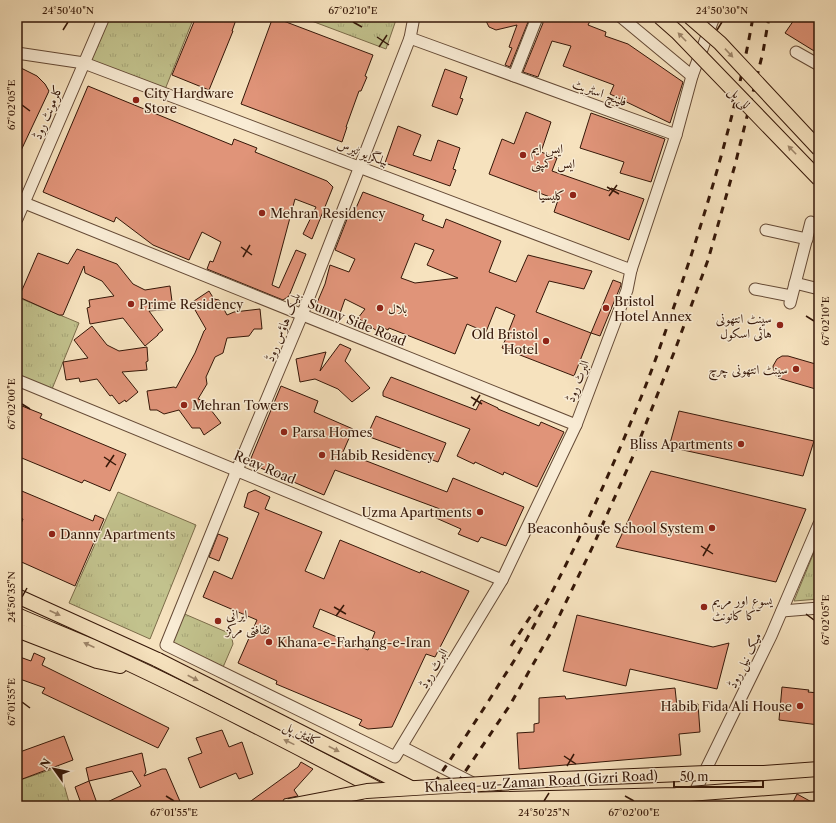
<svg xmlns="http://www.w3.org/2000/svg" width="836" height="823" font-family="'Libre Caslon Text',Amiri,serif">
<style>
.grass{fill:url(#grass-tufts);stroke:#7c6c4a}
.building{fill:#e09479;stroke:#351708;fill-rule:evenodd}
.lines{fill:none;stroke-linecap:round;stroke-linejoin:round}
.minor-casing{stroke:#654a36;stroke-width:13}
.major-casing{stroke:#351708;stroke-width:16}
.minor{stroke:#f9ecd5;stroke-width:11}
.major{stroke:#f6e2be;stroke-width:14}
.rail{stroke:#351708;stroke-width:3;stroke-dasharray:7 7;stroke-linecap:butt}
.major-bridge-casing{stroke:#351708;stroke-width:16;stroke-linecap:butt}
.major-bridge{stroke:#f6e2be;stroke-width:14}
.oneway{fill:#9f876c}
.ticks{fill:none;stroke:#351708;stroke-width:1.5}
.poi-dot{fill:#8f2418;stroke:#f9ecd5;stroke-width:1.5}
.labels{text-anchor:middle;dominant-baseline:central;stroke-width:3;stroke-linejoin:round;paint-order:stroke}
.street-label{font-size:13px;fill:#351708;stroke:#f9ecd5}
.poi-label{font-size:13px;fill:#351708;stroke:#f9ecd5;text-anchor:start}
.neatline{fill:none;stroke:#351708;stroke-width:1.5}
.ticks-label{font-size:10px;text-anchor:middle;fill:#351708}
</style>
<defs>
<pattern id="grass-tufts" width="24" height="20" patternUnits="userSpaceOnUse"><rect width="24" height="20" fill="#c2c28d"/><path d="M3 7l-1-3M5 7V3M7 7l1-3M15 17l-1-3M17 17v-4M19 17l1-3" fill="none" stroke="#a7a678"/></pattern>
</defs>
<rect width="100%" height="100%" fill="#f6e2be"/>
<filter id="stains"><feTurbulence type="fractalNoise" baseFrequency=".005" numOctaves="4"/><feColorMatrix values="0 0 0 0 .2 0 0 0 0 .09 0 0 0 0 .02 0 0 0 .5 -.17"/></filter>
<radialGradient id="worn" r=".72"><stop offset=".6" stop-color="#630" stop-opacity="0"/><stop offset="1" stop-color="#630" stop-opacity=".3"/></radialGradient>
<g class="grass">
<polygon points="105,17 194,17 164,92 86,62"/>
<polygon points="301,17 397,17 386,49"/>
<polygon points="17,297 79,323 50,394 17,380"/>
<polygon points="118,492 196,525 150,639 69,603"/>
<polygon points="819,540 819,599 794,601"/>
<polygon points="180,612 231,634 233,644 221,672 166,646"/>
<polygon points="59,767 70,806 17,806 17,781"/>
</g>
<g class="building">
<polygon points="196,17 237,17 232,31 233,31 209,90 172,75"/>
<polygon points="273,17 373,55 365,76 367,77 361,91 359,91 346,127 347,127 342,142 241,104"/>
<polygon points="484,17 530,17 510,67 505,65 512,48 509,47 517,25 496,30 489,27"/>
<polygon points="542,17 592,17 588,25 606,32 605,36 628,44 683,82 670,123 610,94 614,85 563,66 571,46 552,41 538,77 523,72 543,23"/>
<polygon points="796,17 819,17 819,54 785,33"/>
<polygon points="17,66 37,76 45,84 49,91 17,159"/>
<polygon points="445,69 467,77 460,98 463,99 457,115 432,106"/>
<polygon points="88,86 232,145 234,139 257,148 255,152 327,181 333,187 312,239 303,234 316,207 295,199 272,285 279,288 296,250 306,254 289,296 283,300 207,269 210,261 213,262 221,242 202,232 189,260 153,245 116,217 114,222 43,192"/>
<polygon points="526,112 551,122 541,152 557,158 552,171 609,191 611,188 644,199 629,240 554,212 558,200 489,174 502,139 514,144"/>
<polygon points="591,113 665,139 651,182 620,173 624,162 580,148"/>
<polygon points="398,126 421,135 413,155 431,161 438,140 460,148 453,169 456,170 450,186 385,163"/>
<path d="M363,192L424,215L422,220L443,228L446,219L501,241L489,272L516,282L528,255L592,271L584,289L549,281L536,312L591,333L574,376L502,348L515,315L496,307L486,332L467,324L455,354L389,328L388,330L384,328L380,333L358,318L365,309L345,299L338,319L314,310L325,284L330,265L349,272L355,259L335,250L349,214L353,215ZM415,243L434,250L427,265L458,278L415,283L401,278Z"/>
<polygon points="77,249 117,264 133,284 145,290 170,286 173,309 149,311 163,330 158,334 158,335 145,346 123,318 90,324 87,308 90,307 89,300 114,296 102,281 85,273 84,266 63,315 59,315 19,297 38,253 68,264"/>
<polygon points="613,280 621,283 621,285 600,336 591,333"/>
<polygon points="209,291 214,299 219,300 227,315 234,312 260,309 262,329 254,329 249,336 227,338 223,353 215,357 206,377 207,384 198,399 204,401 221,423 204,435 200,428 192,428 179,410 164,414 157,410 150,410 147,391 174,387 176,388 195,353 204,331 206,329 191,303"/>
<polygon points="92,326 107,345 119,351 147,347 148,361 146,362 147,370 122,372 138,392 126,402 125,400 119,404 112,395 110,396 97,379 80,382 79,378 66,380 63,362 88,358 74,340"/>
<polygon points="340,344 351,349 345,361 370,388 352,402 338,389 315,379 300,382 296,359 326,352 320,371"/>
<polygon points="782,356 788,356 819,365 819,390 778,378 774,373 773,366 777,359"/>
<polygon points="391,377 476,410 481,400 498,408 498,409 539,426 541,422 564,432 537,487 504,472 503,475 475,462 474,464 457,456 470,429 383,396 383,392"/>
<polygon points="281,386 318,401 314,412 353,429 343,452 447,492 453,478 524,507 506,546 481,537 478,542 458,534 461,529 436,518 440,509 335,470 324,495 249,463"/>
<polygon points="17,404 42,414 40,418 126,454 110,491 84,480 82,483 17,456"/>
<polygon points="679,411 814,441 803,476 669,447"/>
<polygon points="376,416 446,443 438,462 367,436"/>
<polygon points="651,471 806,509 776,582 616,547"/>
<polygon points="17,489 93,521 95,515 104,519 75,586 17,560 17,533 23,519 17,516"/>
<path d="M255,490L270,497L265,509L322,532L305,571L324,579L340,540L420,573L421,571L469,591L435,657L426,654L392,727L368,729L359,725L362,720L276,684L277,681L238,663L257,620L203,597L214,571L232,579L259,513L244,507L248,493ZM320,609L375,632L368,650L313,627Z"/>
<polygon points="218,534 228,538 219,561 209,557"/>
<polygon points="577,615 713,647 729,643 717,689 630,669 626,686 563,671"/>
<polygon points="34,653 45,658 42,665 169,728 158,748 42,693 45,688 17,678 17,656 31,661"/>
<polygon points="782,687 809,690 808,692 819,693 819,725 779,720"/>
<polygon points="675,688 677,707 698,704 700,732 679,734 681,755 519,769 517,733 534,732 534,724 539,723 539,698 565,696 566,699"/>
<polygon points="222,730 229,747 242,742 253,774 239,779 236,773 200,788 188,758 202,753 196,738"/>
<polygon points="64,736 73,760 17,781 17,753"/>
<polygon points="142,753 146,772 144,776 162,769 166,769 182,806 99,806 141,786 132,771 89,781 98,806 82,806 75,787 89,781 86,768"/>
<polygon points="301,762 313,769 294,790 298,796 284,799 281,805 278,806 244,806 298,767"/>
<polygon points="797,794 819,806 791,806"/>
</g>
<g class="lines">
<g class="minor-casing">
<g id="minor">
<polyline points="414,17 410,38 302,315 237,470 166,645 395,757 502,580 576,425 627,290 631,270 676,135 692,76 714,17"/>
<polyline points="621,17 692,76"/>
<polyline points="410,38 676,135"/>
<polyline points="796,52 819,65"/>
<polyline points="17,53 84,63 631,270"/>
<polyline points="514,76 536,20"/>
<polyline points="17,200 576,425"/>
<polyline points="17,219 104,17"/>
<polyline points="766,230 807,239"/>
<polyline points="795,283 819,289"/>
<polyline points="755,289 791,296"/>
<polyline points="790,303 811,222"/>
<polyline points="17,380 502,580"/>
<polyline points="782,611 819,608"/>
<polyline points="402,747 518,806"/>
<polyline points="688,806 771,636 819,524"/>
</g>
</g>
<g class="major-casing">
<g id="major">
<polyline points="17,596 158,660"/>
<path d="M17,615C42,626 68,636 93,647C200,696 305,751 410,806"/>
<polyline points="17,630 97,661 120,666"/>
</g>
</g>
<use href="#minor" class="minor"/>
<use href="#major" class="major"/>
<g class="rail">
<polyline points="511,646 540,602"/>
<path d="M419,806C444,769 469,732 493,694C502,679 512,665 521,649C567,568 607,482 642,395C660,350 675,303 691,256C716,178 739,98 753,17"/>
<polyline points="442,806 510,705 553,629 593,546 634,454 675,350 708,260 735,165 763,52 769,17"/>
</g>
<g class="major-bridge-casing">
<g id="major-bridge">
<polyline points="660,17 677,32 819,179"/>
<polyline points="690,17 720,43 819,149"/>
<polyline points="158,660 411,788"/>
<polyline points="289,806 367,791 562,779 706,773 764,773 819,769"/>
<polyline points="367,806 460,800 676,795 819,784"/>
</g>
</g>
<use href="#major-bridge" class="major-bridge"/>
</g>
<defs><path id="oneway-solid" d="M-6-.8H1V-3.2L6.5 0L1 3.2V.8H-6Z"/></defs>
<g class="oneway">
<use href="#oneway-solid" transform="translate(682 37) rotate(-134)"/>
<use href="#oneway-solid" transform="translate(729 53) rotate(47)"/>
<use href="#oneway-solid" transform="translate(792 150) rotate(-134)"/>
<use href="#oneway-solid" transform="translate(55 613) rotate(25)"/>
<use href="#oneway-solid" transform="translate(89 645) rotate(-156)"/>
<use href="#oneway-solid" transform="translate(193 678) rotate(27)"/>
<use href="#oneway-solid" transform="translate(289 742) rotate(-154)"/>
<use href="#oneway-solid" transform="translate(334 749) rotate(27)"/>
</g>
<path class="ticks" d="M353,22L362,27M63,30L68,22M717,30L722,22M377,37L389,45M379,47L387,35M22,105L30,111M607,187L619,194M609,196L617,185M241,247L252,255M243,257L250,245M806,316L814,321M471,397L482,404M22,404L30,409M473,406L480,395M104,457L116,465M106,467L114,455M701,546L713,554M703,556L710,544M22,597L27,588M334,607L346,614M806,614L814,620M336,616L344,605M22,702L30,708M564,756L576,764M567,766L574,754M166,796L174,801M625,796L634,801M544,801L549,793"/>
<g class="poi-dot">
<circle cx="136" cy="100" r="4"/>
<circle cx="523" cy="155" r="4"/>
<circle cx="573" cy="195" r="4"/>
<circle cx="262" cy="213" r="4"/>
<circle cx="131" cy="304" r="4"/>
<circle cx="380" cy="308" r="4"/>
<circle cx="606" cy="308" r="4"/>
<circle cx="780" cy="325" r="4"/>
<circle cx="546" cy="341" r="4"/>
<circle cx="796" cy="369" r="4"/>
<circle cx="184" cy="405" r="4"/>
<circle cx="284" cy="432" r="4"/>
<circle cx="741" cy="444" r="4"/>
<circle cx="322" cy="455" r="4"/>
<circle cx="480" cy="512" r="4"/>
<circle cx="712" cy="528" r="4"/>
<circle cx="52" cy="534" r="4"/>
<circle cx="704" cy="607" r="4"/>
<circle cx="218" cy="621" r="4"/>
<circle cx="269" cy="642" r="4"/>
<circle cx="800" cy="706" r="4"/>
</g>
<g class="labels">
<g class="street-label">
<text transform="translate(600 92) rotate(20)">فلینچ اسٹریٹ</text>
<text transform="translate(740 97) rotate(46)">للی پل</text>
<text transform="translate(47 112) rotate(-67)">کلرمونٹ روڈ</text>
<text transform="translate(363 152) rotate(21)">بیلگریو ٹیرس</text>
<text transform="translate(357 322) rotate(22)">Sunny Side Road</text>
<text transform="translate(282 327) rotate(-68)">بلیک ہاؤس روڈ</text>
<text transform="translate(577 381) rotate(-69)">البرٹ روڈ</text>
<text transform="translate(265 467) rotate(23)">Reay Road</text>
<text transform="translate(744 660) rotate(-64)">میک نیل روڈ</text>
<text transform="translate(433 668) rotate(-59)">البرٹ روڈ</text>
<text transform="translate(302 733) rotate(27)">کلفٹن پل</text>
<text transform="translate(541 781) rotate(-3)">Khaleeq-uz-Zaman Road (Gizri Road)</text>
</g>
<g class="poi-label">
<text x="144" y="93">City Hardware<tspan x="144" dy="15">Store</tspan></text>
<text x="531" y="148">ایس ایم<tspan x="531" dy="15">ایس کمپنی</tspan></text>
<text x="565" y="195" text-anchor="end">کلیسیا</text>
<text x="270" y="213">Mehran Residency</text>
<text x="614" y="301">Bristol<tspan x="614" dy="15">Hotel Annex</tspan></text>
<text x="139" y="304">Prime Residency</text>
<text x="388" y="308">بلال</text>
<text x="772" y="318" text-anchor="end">سینٹ انتھونی<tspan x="772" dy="15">ہائی اسکول</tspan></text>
<text x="538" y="334" text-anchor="end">Old Bristol<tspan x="538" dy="15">Hotel</tspan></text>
<text x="788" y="369" text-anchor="end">سینٹ انتھونی چرچ</text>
<text x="192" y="405">Mehran Towers</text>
<text x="292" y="432">Parsa Homes</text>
<text x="733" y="444" text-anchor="end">Bliss Apartments</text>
<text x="330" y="455">Habib Residency</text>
<text x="472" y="512" text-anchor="end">Uzma Apartments</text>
<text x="704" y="528" text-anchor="end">Beaconhouse School System</text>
<text x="60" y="534">Danny Apartments</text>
<text x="712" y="600">یسوع اور مریم<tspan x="712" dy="15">کا کانونٹ</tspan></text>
<text x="226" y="614">ایرانی<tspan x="226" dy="15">ثقافتی مرکز</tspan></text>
<text x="277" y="642">Khana-e-Farhang-e-Iran</text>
<text x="792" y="706" text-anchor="end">Habib Fida Ali House</text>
</g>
</g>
<rect width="836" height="823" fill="none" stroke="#f6e2be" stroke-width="44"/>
<g transform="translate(54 769) rotate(303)" stroke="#f9ecd5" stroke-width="3" paint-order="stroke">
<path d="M0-3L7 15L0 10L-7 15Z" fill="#351708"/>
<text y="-6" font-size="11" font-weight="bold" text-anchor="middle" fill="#351708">N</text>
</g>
<path d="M674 781v6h89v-6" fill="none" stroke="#351708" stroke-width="2"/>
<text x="680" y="781" font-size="12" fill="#351708" stroke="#f9ecd5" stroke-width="3" paint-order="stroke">50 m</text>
<rect x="22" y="22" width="792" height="779" class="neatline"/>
<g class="ticks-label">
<text x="68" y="14">24°50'40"N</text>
<text x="353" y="14">67°02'10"E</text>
<text x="722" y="14">24°50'30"N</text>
<text transform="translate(11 105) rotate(-90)" y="4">67°02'05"E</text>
<text transform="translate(825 321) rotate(-90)" y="4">67°02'10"E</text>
<text transform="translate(11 404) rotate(-90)" y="4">67°02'00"E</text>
<text transform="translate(11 597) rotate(-90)" y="4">24°50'35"N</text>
<text transform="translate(825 620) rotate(-90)" y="4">67°02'05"E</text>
<text transform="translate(11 702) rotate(-90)" y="4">67°01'55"E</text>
<text x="174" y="816">67°01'55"E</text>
<text x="544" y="816">24°50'25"N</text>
<text x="634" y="816">67°02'00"E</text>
</g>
<rect width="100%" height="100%" filter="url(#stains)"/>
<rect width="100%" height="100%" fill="url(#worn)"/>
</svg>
